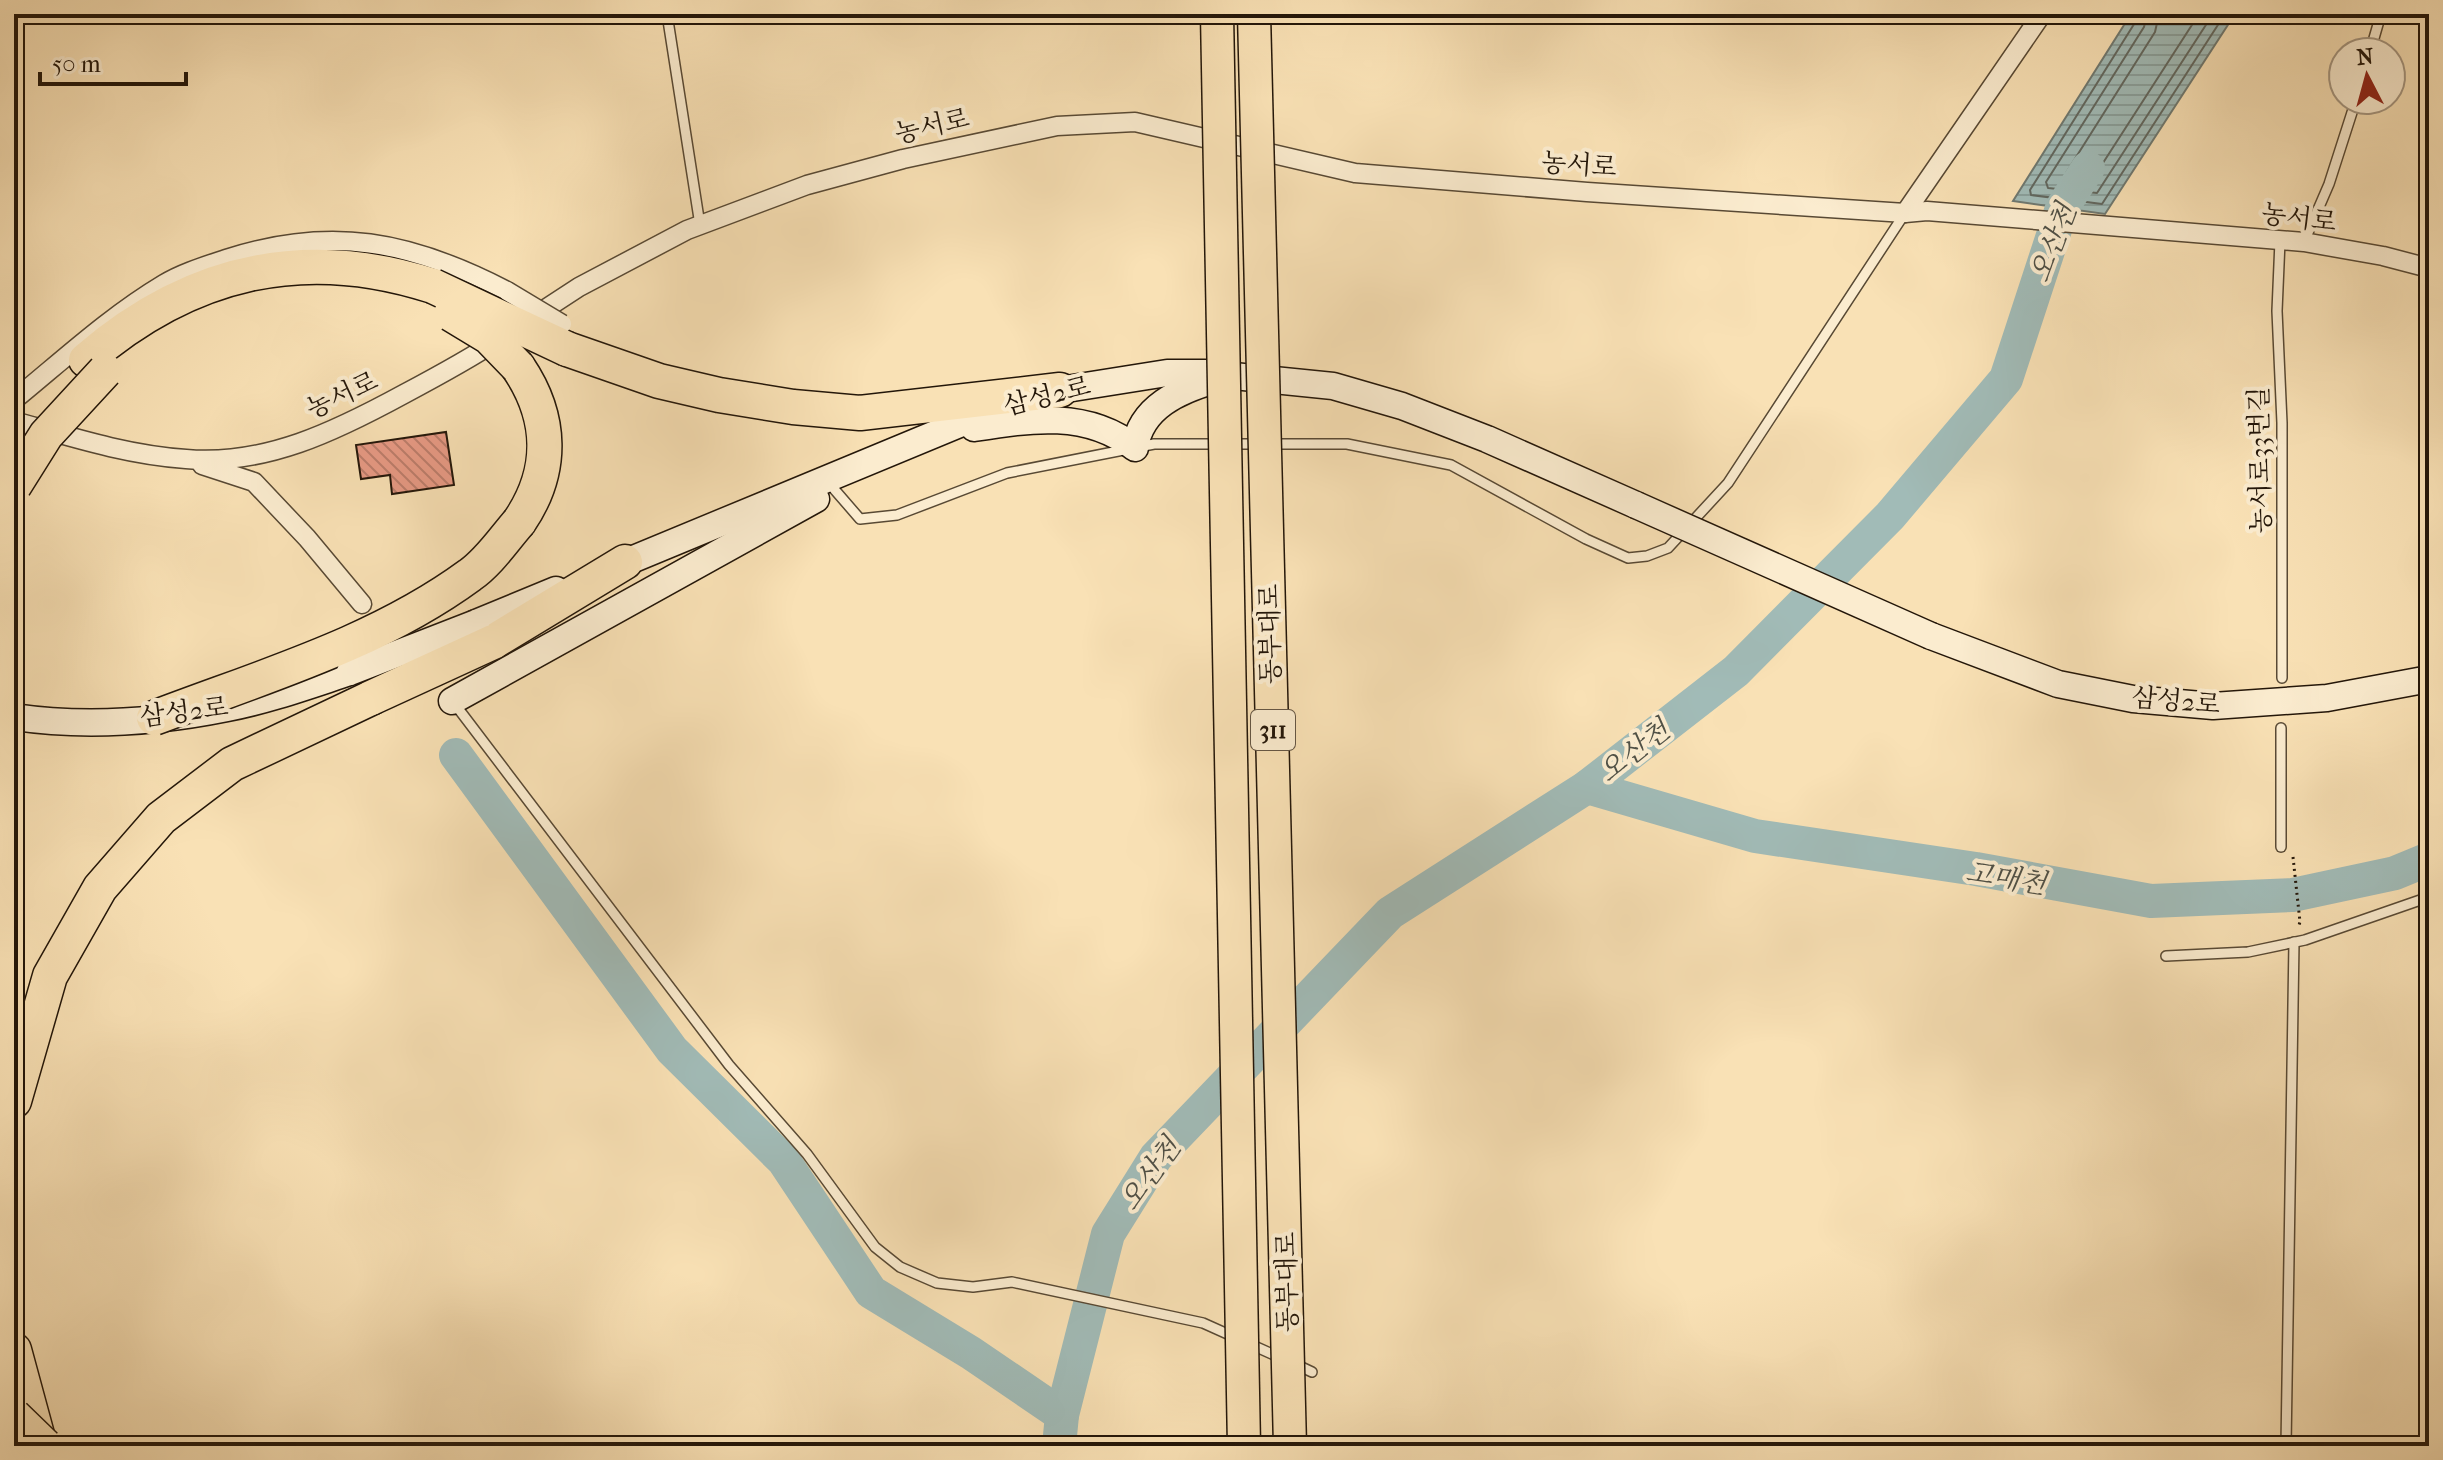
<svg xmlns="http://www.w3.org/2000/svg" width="2443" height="1460" font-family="'IM FELL French Canon','Noto Serif KR',serif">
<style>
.water{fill:url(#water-rules);stroke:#6f7971;stroke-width:2}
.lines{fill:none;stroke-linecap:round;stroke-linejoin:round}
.shore{stroke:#626860;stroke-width:2}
.river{stroke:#a1bbb7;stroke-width:34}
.building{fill:url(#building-back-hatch);stroke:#231609;stroke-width:2}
.service-casing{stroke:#584934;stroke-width:12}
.minor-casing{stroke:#584934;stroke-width:21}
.secondary-casing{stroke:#231609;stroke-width:29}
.motorway-casing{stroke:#231609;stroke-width:37}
.path{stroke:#231609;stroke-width:3;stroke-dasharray:2 4;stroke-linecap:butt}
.service{stroke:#fbeccf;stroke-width:9}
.minor{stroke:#fbeccf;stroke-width:18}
.secondary{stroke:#fbeccf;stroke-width:26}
.motorway{stroke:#f9e1b5;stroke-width:34}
.minor-bridge-casing{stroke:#584934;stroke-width:21;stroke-linecap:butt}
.secondary-bridge-casing{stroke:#231609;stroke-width:29;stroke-linecap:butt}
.trunk-bridge-casing{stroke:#231609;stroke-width:35;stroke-linecap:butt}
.motorway-bridge-casing{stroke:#231609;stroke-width:37;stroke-linecap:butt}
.minor-bridge{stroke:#fbeccf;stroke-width:18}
.secondary-bridge{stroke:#fbeccf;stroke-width:26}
.trunk-bridge{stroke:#f9e1b5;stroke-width:32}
.motorway-bridge{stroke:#f9e1b5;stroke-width:34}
.labels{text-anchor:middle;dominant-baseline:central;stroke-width:8;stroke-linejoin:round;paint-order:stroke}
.shield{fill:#fbeccf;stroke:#645644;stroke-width:2}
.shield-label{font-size:24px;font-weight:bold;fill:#231609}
.street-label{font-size:26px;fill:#231609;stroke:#fbeccf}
.water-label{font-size:28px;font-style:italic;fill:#4f5046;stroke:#fbeccf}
</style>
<defs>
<pattern id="water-rules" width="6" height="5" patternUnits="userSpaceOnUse" patternTransform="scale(2)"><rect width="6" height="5" fill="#a1bbb7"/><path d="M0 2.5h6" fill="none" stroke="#8aa09c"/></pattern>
<pattern id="building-back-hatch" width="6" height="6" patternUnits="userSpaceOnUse" patternTransform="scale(2)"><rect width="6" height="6" fill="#e89a85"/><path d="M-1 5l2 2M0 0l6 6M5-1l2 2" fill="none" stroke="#bc7d6b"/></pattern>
</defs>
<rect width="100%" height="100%" fill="#f9e1b5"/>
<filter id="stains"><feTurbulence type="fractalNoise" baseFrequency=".0025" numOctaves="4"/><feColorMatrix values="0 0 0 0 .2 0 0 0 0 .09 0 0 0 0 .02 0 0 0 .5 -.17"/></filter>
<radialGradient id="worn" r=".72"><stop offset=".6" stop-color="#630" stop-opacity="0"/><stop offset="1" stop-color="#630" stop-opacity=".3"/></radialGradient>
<polygon class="water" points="2131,14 2235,14 2105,214 2013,201"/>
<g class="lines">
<g class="shore">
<polyline points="2137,14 2136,21 2030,190 2031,195 2102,204 2225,14"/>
<polyline points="2147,14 2144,27 2046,182 2048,188 2097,193 2213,14"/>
<polyline points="2159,14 2155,32 2066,173 2068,178 2092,180 2199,14"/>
</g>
<g class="river">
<polyline points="456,755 672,1050 784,1161 871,1292 971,1353 1062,1415"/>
<polyline points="1587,787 1755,836 1976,869 2151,901 2292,895 2395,873 2429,859"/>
<polyline points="1059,1446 1062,1415 1108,1234 1156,1157 1390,913 1587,787 1736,671 1890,516 2006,379 2062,208 2088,168"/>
</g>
</g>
<polygon class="building" points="446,432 454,485 392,494 390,475 361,479 356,445"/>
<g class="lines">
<g class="service-casing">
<g id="service">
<polyline points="667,14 700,225"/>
<polyline points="2370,52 2381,14"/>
<polyline points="2280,241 2277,311 2282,423 2282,678"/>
<polyline points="2304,242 2329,184 2356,100"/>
<polyline points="834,489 860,519 897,515 1007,473 1154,444 1347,444 1451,465 1586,539 1628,558 1647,556 1668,548 1728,483 1905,213"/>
<polyline points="454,703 729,1065 807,1154 875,1247 900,1267 937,1283 973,1287 1012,1282 1203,1323 1281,1358"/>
<polyline points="2281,847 2281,728"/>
<polyline points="2166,956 2248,952 2305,940 2429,897"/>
<polyline points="1295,1364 1312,1372"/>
<polyline points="2286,1446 2294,942"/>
</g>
</g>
<g class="minor-casing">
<g id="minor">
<polyline points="1905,213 2042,14"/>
<polyline points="530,319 579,287 687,230 807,185 903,159 1057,126 1135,122 1355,173 1587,192 1905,213 1927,211 2304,242 2383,256 2429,268"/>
<path d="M14,400C63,360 109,317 164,284C182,273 205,266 226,259C331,225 411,241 507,291"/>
<path d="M14,421C71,437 127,455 186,459C265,466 336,431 404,394C436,377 468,360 498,340"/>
<polyline points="202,465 254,482 307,538 362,604"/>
</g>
</g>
<g class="secondary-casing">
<g id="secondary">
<path d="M974,428C1030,419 1088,410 1135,448C1140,407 1180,390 1215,380"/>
<polyline points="607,570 998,408 1060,390 1167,373 1204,373 1333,386 1402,406 1487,439 1636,505"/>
<polyline points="476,623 556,590"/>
<polyline points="1931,636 2058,684 2133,699 2213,706 2327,698 2429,679"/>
<polyline points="452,701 816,499"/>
<path d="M14,717C83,727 158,722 227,708C269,700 310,685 350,672"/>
</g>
</g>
<g class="motorway-casing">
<g id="motorway">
<polyline points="567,349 659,381 719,395 793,407 860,413 1060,390"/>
<path d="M86,360C189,271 303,244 433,286"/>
<path d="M518,367C552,417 554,471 519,522"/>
<polyline points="493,642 625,562"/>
<polyline points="14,1101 50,976 100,888 161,818 232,764 371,698"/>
<polyline points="14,1350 40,1446"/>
</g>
</g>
<polyline class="path" points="2293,857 2300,922 2298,928"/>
<use href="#service" class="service"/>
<use href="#minor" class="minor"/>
<use href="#secondary" class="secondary"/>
<use href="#motorway" class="motorway"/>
<g class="minor-bridge-casing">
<polyline id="minor-bridge" points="507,291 562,324"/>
</g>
<g class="secondary-bridge-casing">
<g id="secondary-bridge">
<polyline points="1636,505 1931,636"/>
<polyline points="350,672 476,623"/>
</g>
</g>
<g class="trunk-bridge-casing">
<g id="trunk-bridge">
<polyline points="1217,14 1244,1446"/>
<polyline points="1254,14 1290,1446"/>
</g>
</g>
<g class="motorway-bridge-casing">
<g id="motorway-bridge">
<polyline points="433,286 567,349"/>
<polyline points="451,314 489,337 518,367"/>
<polyline points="14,486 46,435 105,371"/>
<polyline points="371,698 493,642"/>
<path d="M154,718C261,677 376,644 470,575C489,562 504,539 519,522"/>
<polyline points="14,1416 45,1446"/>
</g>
</g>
<use href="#minor-bridge" class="minor-bridge"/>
<use href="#secondary-bridge" class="secondary-bridge"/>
<use href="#trunk-bridge" class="trunk-bridge"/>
<use href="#motorway-bridge" class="motorway-bridge"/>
</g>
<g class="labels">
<rect class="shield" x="1251" y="710" width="44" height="40" rx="6"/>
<g class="shield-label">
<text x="1273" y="730">311</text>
</g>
<g class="street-label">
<text transform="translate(932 126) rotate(-13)">농서로</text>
<text transform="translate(1579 165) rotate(4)">농서로</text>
<text transform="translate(2299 218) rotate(7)">농서로</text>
<text transform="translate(342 395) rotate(-25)">농서로</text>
<text transform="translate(1047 396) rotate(-14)">삼성2로</text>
<text transform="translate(2260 460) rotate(-91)">농서로33번길</text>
<text transform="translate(1270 634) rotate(-91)">동부대로</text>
<text transform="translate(2176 701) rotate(5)">삼성2로</text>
<text transform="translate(184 712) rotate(-7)">삼성2로</text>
<text transform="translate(1287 1282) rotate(-91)">동부대로</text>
</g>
<g class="water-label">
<text transform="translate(2053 243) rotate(-69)">오산천</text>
<text transform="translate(1634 751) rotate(-38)">오산천</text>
<text transform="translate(2006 878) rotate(9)">고매천</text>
<text transform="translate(1150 1174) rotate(-54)">오산천</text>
</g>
</g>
<rect width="2443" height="1460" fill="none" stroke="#f9e1b5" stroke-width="48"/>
<rect x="16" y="16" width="2411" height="1428" fill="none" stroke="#231609" stroke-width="4"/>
<rect x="24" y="24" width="2395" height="1412" fill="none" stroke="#231609" stroke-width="2"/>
<g transform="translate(2367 76) rotate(354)"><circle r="38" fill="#fbeccf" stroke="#a59680" stroke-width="2"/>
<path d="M0-6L14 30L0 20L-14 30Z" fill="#8f2418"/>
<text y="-12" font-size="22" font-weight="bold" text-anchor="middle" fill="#231609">N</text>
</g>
<path d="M40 72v12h146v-12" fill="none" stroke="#231609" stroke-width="4"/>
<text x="52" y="72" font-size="24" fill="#231609" stroke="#fbeccf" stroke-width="6" paint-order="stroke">50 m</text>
<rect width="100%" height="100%" filter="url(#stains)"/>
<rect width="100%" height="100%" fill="url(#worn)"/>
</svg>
